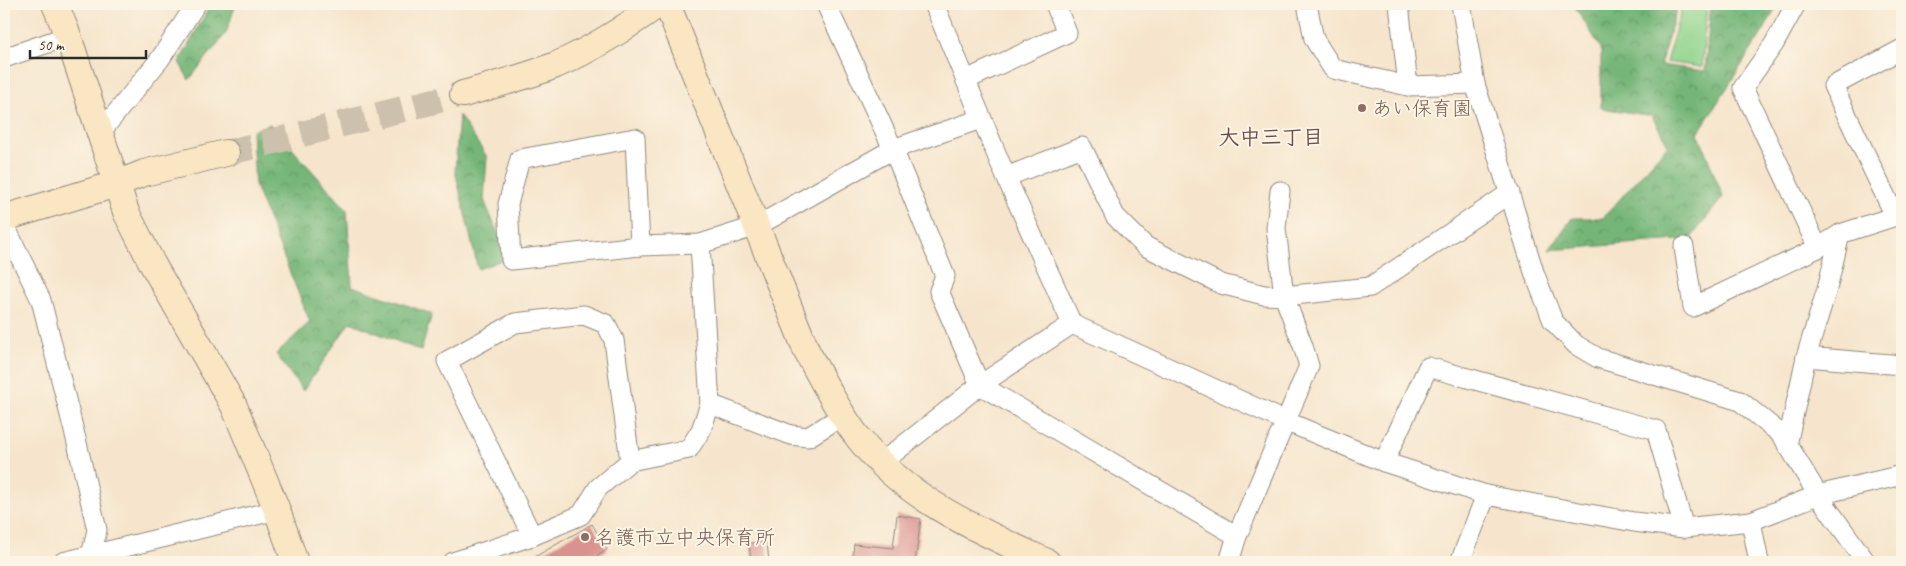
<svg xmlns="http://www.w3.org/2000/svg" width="1906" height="566" font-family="Caveat,'Klee One',sans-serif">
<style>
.green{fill:#90d48d;stroke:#5e805c}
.forest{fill:url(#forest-crowns);stroke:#507052}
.building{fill:#da9290}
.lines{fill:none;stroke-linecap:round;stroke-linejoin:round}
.secondary-tunnel{stroke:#cdc0ac;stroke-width:26;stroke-dasharray:26 13;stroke-linecap:butt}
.street-casing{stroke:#90887c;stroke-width:21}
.secondary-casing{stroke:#90887c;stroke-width:28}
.street{stroke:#fff;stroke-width:19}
.secondary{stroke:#fbe6c4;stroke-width:26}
.education-dot{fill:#8d6e63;stroke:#fcf5e5;stroke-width:2}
.labels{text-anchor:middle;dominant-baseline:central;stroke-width:4;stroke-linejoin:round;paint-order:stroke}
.education-label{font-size:20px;fill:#785e54;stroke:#fcf5e5;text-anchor:start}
.neighbourhood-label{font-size:21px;font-weight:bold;fill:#684f4e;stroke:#fcf5e5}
</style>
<defs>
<pattern id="forest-crowns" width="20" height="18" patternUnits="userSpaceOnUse" patternTransform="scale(1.25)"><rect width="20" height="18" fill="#74b678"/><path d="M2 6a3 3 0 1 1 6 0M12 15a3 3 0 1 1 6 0" fill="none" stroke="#5f9463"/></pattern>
</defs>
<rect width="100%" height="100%" fill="#fcf5e5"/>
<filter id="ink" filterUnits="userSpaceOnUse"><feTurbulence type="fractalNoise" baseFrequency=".02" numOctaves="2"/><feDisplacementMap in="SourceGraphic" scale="10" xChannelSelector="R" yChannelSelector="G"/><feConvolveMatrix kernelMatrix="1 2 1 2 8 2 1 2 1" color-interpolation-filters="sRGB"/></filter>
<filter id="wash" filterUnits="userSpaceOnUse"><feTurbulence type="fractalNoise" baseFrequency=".0096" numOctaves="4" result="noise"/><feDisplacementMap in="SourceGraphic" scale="20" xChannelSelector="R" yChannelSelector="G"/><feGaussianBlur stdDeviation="1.12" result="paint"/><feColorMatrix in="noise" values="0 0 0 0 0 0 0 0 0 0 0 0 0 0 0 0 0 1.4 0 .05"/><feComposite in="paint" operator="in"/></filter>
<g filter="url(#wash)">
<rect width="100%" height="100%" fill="#f6e5cc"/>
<polygon class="green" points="1683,4 1707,4 1702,67 1666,62"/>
<g class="forest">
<polygon points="211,4 236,4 226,33 189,80 179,62"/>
<polygon points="1573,4 1678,4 1660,65 1705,71 1711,4 1778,4 1764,30 1698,133 1723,197 1690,239 1549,250 1572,218 1603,218 1668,145 1652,116 1601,108 1601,48"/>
<polygon points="459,115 487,157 484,200 508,258 478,269 455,171"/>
<polygon points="270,124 347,210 352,286 432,314 421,351 350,322 303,391 276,354 310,322 255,186 252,131"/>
</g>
<g id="blocks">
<g class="building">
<polygon points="897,515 921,519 915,562 852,562 854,544 893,548"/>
<polygon points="592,524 607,550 597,556 600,562 526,562"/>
<polygon points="767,542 769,562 751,562 749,543"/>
</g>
</g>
</g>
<g filter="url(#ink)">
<use href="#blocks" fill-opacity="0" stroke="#90887c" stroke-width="1"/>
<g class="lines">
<polyline class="secondary-tunnel" points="226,153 463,94"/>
<g class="street-casing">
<g id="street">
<polyline points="826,4 893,149 945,276 939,291 980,385 1237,536"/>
<polyline points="934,4 1006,177 1072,324 1285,421 1384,462 1486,495 1634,522 1684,528 1751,521 1818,495 1902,475"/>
<polyline points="1307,4 1314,39 1333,69 1408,86 1475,84"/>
<polyline points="1399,4 1408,86"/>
<polyline points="1461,4 1475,84 1535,275 1553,321 1576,345 1598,358 1740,401 1782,435 1818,495 1866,562"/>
<polyline points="1796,4 1774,44 1743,88 1818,248"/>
<polyline points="4,58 68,36"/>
<polyline points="966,80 1067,33 1055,4"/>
<polyline points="100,133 160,59 196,4"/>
<polygon points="635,138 640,246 511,260 508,204 520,159"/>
<polyline points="1006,177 1082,147 1115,216 1145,246 1221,284 1264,295 1284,296 1370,287 1510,193"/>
<polyline points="1895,216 1833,86 1902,49"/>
<polyline points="4,224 41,300 78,447 97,530 91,556 92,562"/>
<polyline points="1840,234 1827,289 1806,357 1902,365"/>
<polyline points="640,246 700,244 757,226 893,149 981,119"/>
<polyline points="1684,247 1693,307 1818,248 1840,234 1902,214"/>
<polyline points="710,404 791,435 808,437 844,415"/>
<polyline points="1787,445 1806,357"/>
<polyline points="1384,462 1428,367 1656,430 1684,528"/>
<polyline points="881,463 980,385 1072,324"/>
<polyline points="1751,521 1759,562"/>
<polyline points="532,536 447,361 515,323 584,315 606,324 614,340 630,461"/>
<polyline points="63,562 277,510"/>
<polyline points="453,562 532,536 581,515 598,488 630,461 689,449 701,430 710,404 700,244"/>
<polyline points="1229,562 1237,536 1309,366 1303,346 1284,296 1276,228 1280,191"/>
<polyline points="1460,562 1486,495"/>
</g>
</g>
<g class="secondary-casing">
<g id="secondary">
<polyline points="55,4 68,36 126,212 153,265 234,406 277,510 295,562"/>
<path d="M667,4L807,352C823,381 839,413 860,440C907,500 980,531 1047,562"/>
<path d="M463,94C494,85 526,77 556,65C593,49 626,27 659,4"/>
<polyline points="4,218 116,184 144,173 226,153"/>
</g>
</g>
<use href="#street" class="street"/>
<use href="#secondary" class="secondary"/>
</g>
</g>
<g class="education-dot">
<circle cx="1362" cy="108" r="5"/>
<circle cx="585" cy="537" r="5"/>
</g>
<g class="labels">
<g class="education-label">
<text x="1372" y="108">あい保育園</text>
<text x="595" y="537">名護市立中央保育所</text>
</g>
<g class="neighbourhood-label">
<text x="1271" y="137">大中三丁目</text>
</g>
</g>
<rect width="1906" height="566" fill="none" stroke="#fcf5e5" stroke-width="20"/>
<path d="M30 50v8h116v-8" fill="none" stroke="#2b2b2b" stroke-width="2.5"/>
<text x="38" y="50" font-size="15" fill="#2b2b2b" stroke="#fcf5e5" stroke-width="4" paint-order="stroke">50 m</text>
</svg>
